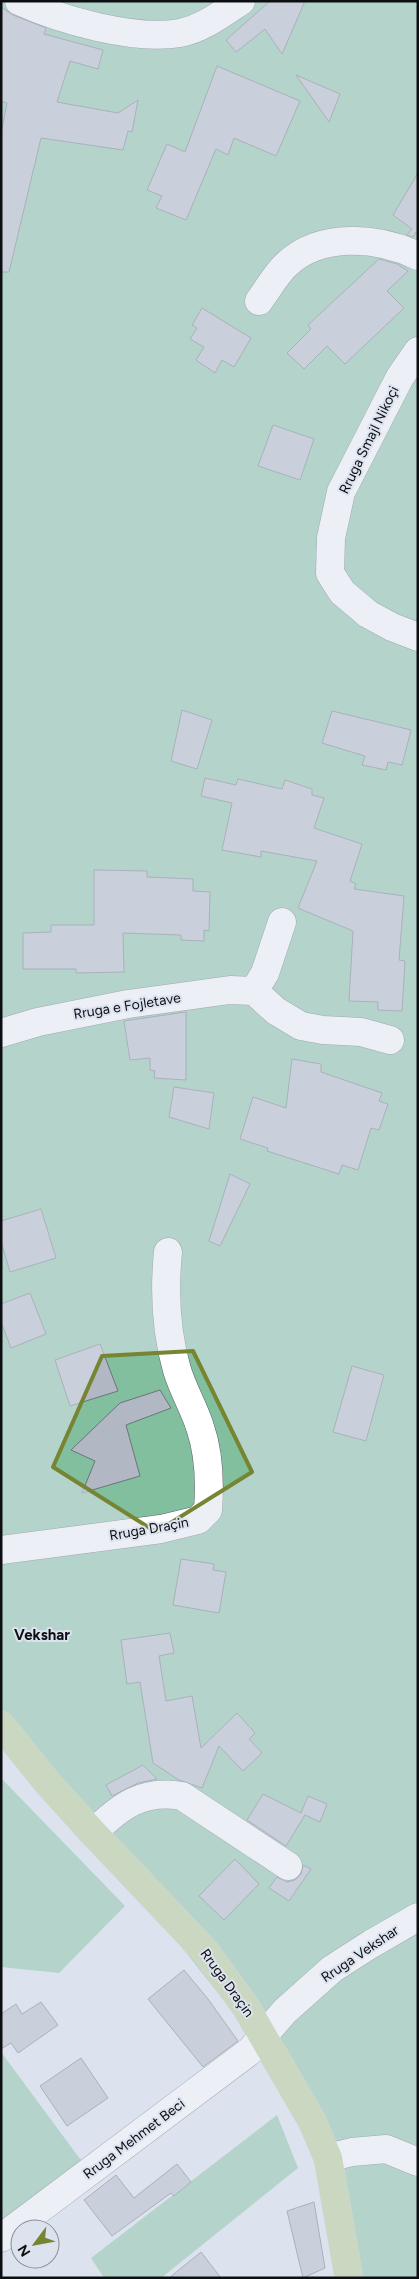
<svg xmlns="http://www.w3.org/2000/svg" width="419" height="2279" font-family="Figtree,sans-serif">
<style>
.green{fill:#81bf9f}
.building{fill:#b2b8c3;stroke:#6d737c}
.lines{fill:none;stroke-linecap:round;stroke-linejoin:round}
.minor-casing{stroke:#5c616b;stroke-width:29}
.major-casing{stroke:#c0c0c1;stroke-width:29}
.minor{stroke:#fff;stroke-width:28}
.major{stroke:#b5cb8b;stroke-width:28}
.marked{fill:none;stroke:#778432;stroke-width:4;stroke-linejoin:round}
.labels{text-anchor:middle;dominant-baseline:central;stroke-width:4;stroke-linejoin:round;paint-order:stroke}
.street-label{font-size:14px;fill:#0c0e12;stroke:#dce3ee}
.neighbourhood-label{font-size:15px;font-weight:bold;fill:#0c0e12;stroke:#dce3ee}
</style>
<rect width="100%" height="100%" fill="#dce3ee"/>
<g class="green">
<polygon points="1,1 418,1 418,2278 337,2278 324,2179 300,2118 232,2011 91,1832 1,1715"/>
<polygon points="1,1778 125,1906 59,1973 1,1967"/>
<polygon points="1,2052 83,2163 1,2223"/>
<polygon points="277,2115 298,2168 161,2278 104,2278 91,2258"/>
</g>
<g class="building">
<polygon points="270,1 305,1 282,54 265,29 236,52 226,40"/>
<polygon points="1,7 13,15 46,28 44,34 103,50 98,69 70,61 57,102 118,113 138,100 132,132 128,131 123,150 41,138 9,272 1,272 1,134 7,103 1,101"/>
<polygon points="217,66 300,101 276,156 234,138 228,155 216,149 186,220 156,208 162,196 147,190 167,144 185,152"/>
<polygon points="296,75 340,94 329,122"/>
<polygon points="418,173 418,233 416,232 413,237 407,235 412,229 393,215"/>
<polygon points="379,259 397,264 408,271 387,291 404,308 345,364 327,346 304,369 287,353 311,329 308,325"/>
<polygon points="202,308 251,338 234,367 222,360 215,373 196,360 204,347 190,339 197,328 192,325"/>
<polygon points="273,425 314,439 300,480 258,466"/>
<polygon points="182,710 212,720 197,769 171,761"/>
<polygon points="332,711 411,730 402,765 388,762 386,770 362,765 365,756 322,743"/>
<polygon points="205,778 236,785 238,779 282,789 285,780 312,789 312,795 324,798 314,828 362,844 350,881 356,884 354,889 404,896 399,960 405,961 402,1011 378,1010 378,1002 349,1001 353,931 298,908 317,861 261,851 261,857 222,850 232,803 201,796"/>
<polygon points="94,870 147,871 147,877 193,879 193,891 210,892 209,931 204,930 204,941 181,940 181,935 123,933 124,972 76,973 76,969 23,969 23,933 51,932 51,925 94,925"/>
<polygon points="186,1012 186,1080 154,1078 155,1071 150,1070 150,1058 130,1060 124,1021"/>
<polygon points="292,1059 321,1064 321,1072 382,1093 379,1101 388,1104 379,1130 371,1128 358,1170 342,1165 339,1174 267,1151 268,1148 240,1139 253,1097 286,1108"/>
<polygon points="174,1087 214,1093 209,1129 169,1117"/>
<polygon points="230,1174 250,1184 220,1246 209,1241"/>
<polygon points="41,1209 56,1258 10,1272 1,1241 1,1221"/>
<polygon points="30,1293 46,1334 11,1348 1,1322 1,1304"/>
<polygon points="100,1344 118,1391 70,1406 55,1360"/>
<polygon points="352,1366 384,1375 366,1441 333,1432"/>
<polygon points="160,1390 171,1408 126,1425 140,1476 82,1493 95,1461 71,1450 120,1403"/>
<polygon points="181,1559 214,1564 213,1570 226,1572 219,1613 173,1605"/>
<polygon points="170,1633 174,1653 159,1656 166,1701 192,1696 201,1748 237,1713 255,1733 249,1739 262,1753 243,1771 219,1746 202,1788 179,1780 153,1763 140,1682 127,1684 121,1640"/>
<polygon points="143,1765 157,1779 138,1783 112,1796 106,1785"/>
<polygon points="263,1794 301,1813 308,1796 327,1804 320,1822 305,1815 286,1846 247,1820"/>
<polygon points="235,1859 259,1884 224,1920 199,1896"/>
<polygon points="303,1865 311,1869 289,1901 269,1888 277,1877 287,1882 295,1880 301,1874"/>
<polygon points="184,1970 208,1999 238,2041 203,2067 148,1999"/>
<polygon points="41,2002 58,2025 18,2053 11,2043 1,2049 1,2014 16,2004 22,2014"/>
<polygon points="81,2058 108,2098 67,2126 40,2086"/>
<polygon points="177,2164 191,2182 174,2196 171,2193 112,2236 84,2200 116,2175 134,2198"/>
<polygon points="314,2202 325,2268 303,2278 287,2211"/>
<polygon points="201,2252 221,2278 169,2278"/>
</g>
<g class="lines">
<g class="minor-casing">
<g id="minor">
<path d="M19,1C61,20 134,41 180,33C202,29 223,13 241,1"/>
<path d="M259,301C268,289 276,274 287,264C321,232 378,237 418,256"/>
<polyline points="418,351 400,377 341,492 331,538 330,573 342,592 368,614 392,627 418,637"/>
<polyline points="254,991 265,973 282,922"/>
<polyline points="1,1033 38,1022 128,1004 230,990 254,991 276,1011 301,1026 323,1030 361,1032 390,1040"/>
<path d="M1,1550L161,1529L198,1520L208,1510C210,1483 209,1453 200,1427C194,1408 183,1390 177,1370C166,1332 164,1292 168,1252"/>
<path d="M93,1833C120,1806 143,1789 182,1796L288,1866"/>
<polyline points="328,2158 352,2152 386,2149 418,2162"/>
<polyline points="1,2238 250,2051 285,2011 332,1969 371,1944 418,1917"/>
</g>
</g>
<g class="major-casing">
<polyline id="major" points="1,1725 46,1781 93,1833 205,1951 246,2007 312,2121 328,2158 349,2278"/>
</g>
<use href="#minor" class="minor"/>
<use href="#major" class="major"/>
</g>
<path d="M0 0H419V2279H0ZM193,1351L252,1472L156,1532L53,1467L102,1356Z" fill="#dce3ee" fill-opacity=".55" fill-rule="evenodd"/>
<path class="marked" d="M193,1351L252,1472L156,1532L53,1467L102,1356Z"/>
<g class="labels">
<g class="street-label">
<text transform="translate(369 440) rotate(-64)">Rruga Smajl Nikoçi</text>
<text transform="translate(127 1006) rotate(-9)">Rruga e Fojletave</text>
<text transform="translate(149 1529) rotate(-10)">Rruga Draçin</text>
<text transform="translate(360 1954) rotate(-34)">Rruga Vekshar</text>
<text transform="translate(227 1983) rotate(54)">Rruga Draçin</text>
<text transform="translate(134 2139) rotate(-37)">Rruga Mehmet Beci</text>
</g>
<g class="neighbourhood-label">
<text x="42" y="1635">Vekshar</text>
</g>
</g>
<rect width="419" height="2279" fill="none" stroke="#0c0e12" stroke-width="5"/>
<g transform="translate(35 2244) rotate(238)"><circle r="24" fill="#dce3ee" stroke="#898e96"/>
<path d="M0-4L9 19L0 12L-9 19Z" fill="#778432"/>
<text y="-8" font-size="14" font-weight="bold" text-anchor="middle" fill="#0c0e12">N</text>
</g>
</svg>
